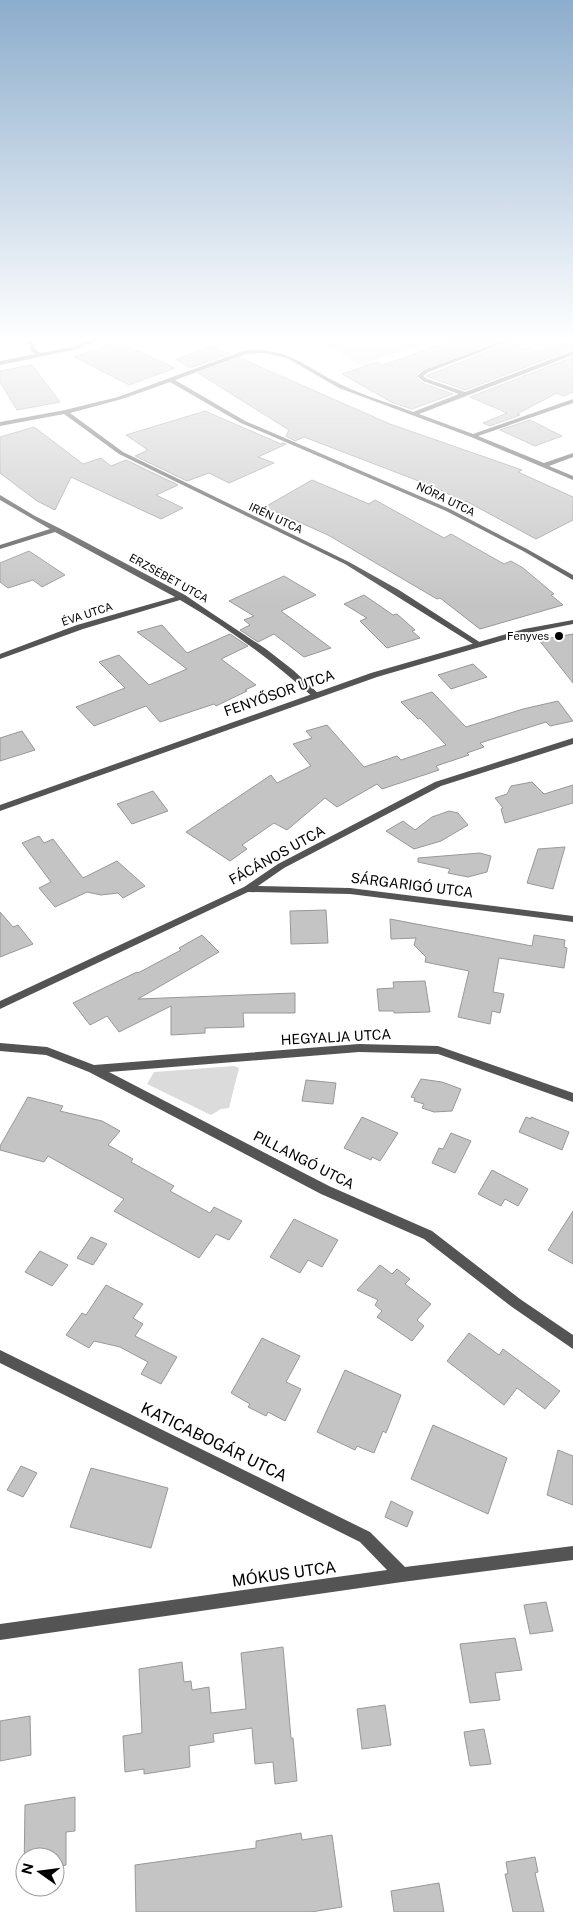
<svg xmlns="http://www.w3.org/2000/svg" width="573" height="1912" font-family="'Public Sans',sans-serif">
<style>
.green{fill:#dbdbdb}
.building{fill:#c4c4c4;stroke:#989898}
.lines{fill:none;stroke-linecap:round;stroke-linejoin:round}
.minor{fill:#545454;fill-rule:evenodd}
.tertiary{fill:#545454;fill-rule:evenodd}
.poi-dot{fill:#000;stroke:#fff;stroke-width:2}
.labels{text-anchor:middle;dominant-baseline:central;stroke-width:4;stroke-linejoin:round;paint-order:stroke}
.far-street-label{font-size:11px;fill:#000;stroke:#fff}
.far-poi-label{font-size:11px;fill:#000;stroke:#fff;text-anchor:end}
.street-label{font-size:14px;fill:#000;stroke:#fff}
.near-street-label{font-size:16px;fill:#000;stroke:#fff}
</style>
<rect width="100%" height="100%" fill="#fff"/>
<g class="green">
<polygon points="316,338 440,338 361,365"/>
<polygon points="234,1066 239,1068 229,1108 221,1109 211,1115 147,1084 154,1072"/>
</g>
<g class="building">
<polygon points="460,338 500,340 423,369 416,375 416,377 422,383 453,394 412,409 391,402 342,374 376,362 383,365"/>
<polygon points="563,341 573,346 573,349 465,390 426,376 509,343 524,349 530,347 538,351"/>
<polygon points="119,342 175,368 129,385 74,357"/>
<polygon points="212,346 230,354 190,368 176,359"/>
<polygon points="573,357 573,392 563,396 557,393 517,414 520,415 490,426 483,423 507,413 470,397"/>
<polygon points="240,358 390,424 522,470 518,472 573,497 573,520 536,539 466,501 465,503 437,488 304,437 295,441 286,436 289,430 198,373"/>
<polygon points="32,365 60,402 17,410 0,382 0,371"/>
<polygon points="205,411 281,444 282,443 286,444 258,457 274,463 229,483 209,473 187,481 135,456 148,450 126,435"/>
<polygon points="530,420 562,436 535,446 500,430"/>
<polygon points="34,427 83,464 101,458 111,466 126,460 178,485 156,495 183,508 161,519 71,477 55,510 37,501 0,473 0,437"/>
<polygon points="312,480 369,504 375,500 444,538 451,534 504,564 511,561 523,568 554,594 551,595 563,605 480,629 440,598 437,599 328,535 265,507"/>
<polygon points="29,551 65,575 42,587 33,580 8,588 0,582 0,563"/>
<polygon points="284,576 316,595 281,611 331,648 304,657 274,634 258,642 240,630 250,625 244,620 254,616 229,601"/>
<polygon points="364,595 393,615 397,614 415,630 412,631 420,638 387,648 360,621 367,618 344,604"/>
<polygon points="162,625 187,653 230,634 248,646 221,659 256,685 245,690 247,691 216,706 214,704 160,722 146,706 94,726 76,707 125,688 99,662 119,655 149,685 187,669 137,632"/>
<polygon points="573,634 573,683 539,640"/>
<polygon points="473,664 487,677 451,689 438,675"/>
<polygon points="432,692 466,727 523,709 558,701 573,721 550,726 546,722 480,743 484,747 467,753 469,755 436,766 439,770 382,789 377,784 337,807 325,798 287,830 274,823 242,845 247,849 230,861 186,832 271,775 277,783 311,766 293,744 312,738 306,731 327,725 364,767 397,756 401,760 446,745 420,718 418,719 401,702"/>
<polygon points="22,731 35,750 0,761 0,738"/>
<polygon points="532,782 544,794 573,785 573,803 505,823 501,809 503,808 495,798 507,794 511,786"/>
<polygon points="153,791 168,811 132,824 117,804"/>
<polygon points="449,811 458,813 468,825 441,841 414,849 386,831 403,821 415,830 432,817"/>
<polygon points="39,836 44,843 53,839 83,878 117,861 145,886 123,898 118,893 101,895 87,892 55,907 39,888 51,882 22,843"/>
<polygon points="565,847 553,889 527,883 538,849"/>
<polygon points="480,853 491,856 487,872 468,877 448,873 450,869 418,862 418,858"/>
<polygon points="326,910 328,943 291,944 290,911"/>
<polygon points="0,912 13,927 18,925 33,944 0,957"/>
<polygon points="390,919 532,946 534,935 565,940 564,947 567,948 564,968 499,958 493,992 504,994 500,1013 492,1011 490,1024 458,1017 469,971 425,962 426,957 414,945 416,938 391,939"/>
<polygon points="202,935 219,952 138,999 295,993 295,1013 243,1013 244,1027 205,1028 205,1033 171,1035 171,1006 119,1032 107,1016 90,1025 73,1003 137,972 138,973 181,950 179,948"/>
<polygon points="425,981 430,1012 394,1013 394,1011 379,1011 377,989 394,988 393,982"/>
<polygon points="421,1079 442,1082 461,1089 452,1111 434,1112 422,1108 424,1104 414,1101 415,1098 411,1097"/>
<polygon points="306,1080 336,1083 333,1104 302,1101"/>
<polygon points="28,1097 63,1106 60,1111 102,1121 120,1131 108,1145 133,1159 131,1162 174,1186 170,1191 210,1213 214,1207 242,1221 229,1240 216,1234 199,1258 114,1211 124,1199 48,1156 44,1162 0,1150 0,1146"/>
<polygon points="362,1117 398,1133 380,1161 372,1157 371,1160 344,1148"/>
<polygon points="526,1117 531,1119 531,1117 569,1132 562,1150 519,1132"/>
<polygon points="451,1133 471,1141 455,1173 432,1163 439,1148 443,1149"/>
<polygon points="492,1170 528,1189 518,1206 505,1199 501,1206 478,1194"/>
<polygon points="573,1211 573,1264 548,1250"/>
<polygon points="294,1219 338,1240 322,1267 308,1260 300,1273 270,1257"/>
<polygon points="91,1237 107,1244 93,1265 77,1258"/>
<polygon points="40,1251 68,1265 52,1286 25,1272"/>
<polygon points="380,1265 392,1274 397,1269 410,1279 405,1284 431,1304 417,1320 424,1326 412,1341 377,1317 382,1311 375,1305 378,1300 357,1290"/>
<polygon points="106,1285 143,1304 133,1318 143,1324 135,1336 177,1357 161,1384 141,1374 148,1362 120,1347 94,1341 89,1348 66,1335 82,1313 86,1315"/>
<polygon points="469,1333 499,1355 503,1349 560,1391 545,1409 517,1388 504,1405 447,1361"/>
<polygon points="262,1338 300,1356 286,1382 301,1389 285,1421 268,1412 266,1416 248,1407 250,1404 231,1393"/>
<polygon points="345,1370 401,1395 386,1433 383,1431 374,1453 357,1446 355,1450 317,1432"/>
<polygon points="433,1425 507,1458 488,1514 411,1479"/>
<polygon points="558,1450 573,1456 573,1505 547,1495"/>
<polygon points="21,1466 37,1473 23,1497 7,1490"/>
<polygon points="91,1468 168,1488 151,1548 70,1527"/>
<polygon points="391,1501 413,1512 407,1527 385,1517"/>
<polygon points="546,1602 553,1631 530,1634 524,1605"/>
<polygon points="515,1638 522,1670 495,1673 500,1700 470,1703 460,1644"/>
<polygon points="283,1647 291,1738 293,1738 297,1781 275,1784 273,1762 255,1764 252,1728 213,1734 214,1742 189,1746 190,1767 144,1774 144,1769 125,1772 123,1736 142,1733 139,1669 182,1662 184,1682 191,1681 192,1690 209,1687 211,1713 246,1709 241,1653"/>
<polygon points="385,1705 391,1745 362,1749 357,1709"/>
<polygon points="30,1716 31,1755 0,1761 0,1721"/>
<polygon points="484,1729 491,1764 470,1766 464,1732"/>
<polygon points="75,1797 75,1831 66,1832 66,1865 55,1867 55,1857 25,1857 24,1872 25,1805"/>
<polygon points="301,1833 302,1840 332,1835 342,1907 311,1912 136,1912 135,1865 256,1848 256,1841"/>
<polygon points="535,1857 538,1872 535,1873 544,1912 513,1912 505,1874 508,1874 506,1862"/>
<polygon points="439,1883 444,1912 394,1912 391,1891"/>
</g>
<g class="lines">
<g class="minor">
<polygon points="27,338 32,338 36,350 40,353 72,347 97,338 106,338 73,350 0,365 0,361 35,354 31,351"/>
<path d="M510,338H518L428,372L423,376L427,379L465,392L573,351V355L419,414L473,434L573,399V403L478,436L544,463L573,453V457L549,466L573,476V480L471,437L339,388L287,358L264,353L246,354L175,380L245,421L450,509L527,549L573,575V580L523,551L446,511L241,423L170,382L122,399L70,413L123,452L349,562L399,590L481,643V647H478L345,564L119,454L64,414L0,426V422L65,410L118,397L243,351C285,345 307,368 342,385C364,396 390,403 413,412L459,394L423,381L417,376L424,370Z"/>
<path d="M0,495L35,516L59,528L185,595L210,612L266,649L293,670L320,695L319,697H313C272,660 228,628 180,600L83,629L0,659V654L77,625L175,597L55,532L0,549V545L50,529L0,500Z"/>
<polygon points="573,738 573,744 441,786 284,868 258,886 350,888 573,916 573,922 350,894 248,892 0,1009 0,1001 244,887 278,864 435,782"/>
<polygon points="0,1043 47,1047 94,1065 359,1044 438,1046 573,1093 573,1102 438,1054 359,1052 109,1072 329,1186 432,1231 520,1299 573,1335 573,1349 512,1307 424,1239 321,1194 89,1072 46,1055 0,1051"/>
<polygon points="0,1350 370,1532 405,1567 573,1546 573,1560 402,1582 0,1640 0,1624 387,1570 360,1542 0,1363"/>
</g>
<polygon class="tertiary" points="573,620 573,624 528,633 377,677 0,811 0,805 371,673 524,629"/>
</g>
<linearGradient id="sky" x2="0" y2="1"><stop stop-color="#8cadcc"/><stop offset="0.56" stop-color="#fff"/><stop offset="1" stop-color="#fff" stop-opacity="0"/></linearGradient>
<rect width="573" height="606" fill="url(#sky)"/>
<circle class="poi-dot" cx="559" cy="636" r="5"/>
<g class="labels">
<g class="far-street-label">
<text transform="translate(446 499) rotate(26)">NÓRA UTCA</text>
<text transform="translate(276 518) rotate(25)">IRÉN UTCA</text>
<text transform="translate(169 578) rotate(29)">ERZSÉBET UTCA</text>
<text transform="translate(87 614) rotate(-18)">ÉVA UTCA</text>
</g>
<g class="far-poi-label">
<text x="549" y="636">Fenyves</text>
</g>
<g class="street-label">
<text transform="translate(279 693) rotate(-19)">FENYŐSOR UTCA</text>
<text transform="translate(277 855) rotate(-29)">FÁCÁNOS UTCA</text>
<text transform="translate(412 885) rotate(7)">SÁRGARIGÓ UTCA</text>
<text transform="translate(336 1037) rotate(-3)">HEGYALJA UTCA</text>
<text transform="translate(304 1160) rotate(27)">PILLANGÓ UTCA</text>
</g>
<g class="near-street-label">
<text transform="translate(214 1442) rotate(26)">KATICABOGÁR UTCA</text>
<text transform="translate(284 1574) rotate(-8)">MÓKUS UTCA</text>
</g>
</g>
<g transform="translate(40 1872) rotate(284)"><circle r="24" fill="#ffffff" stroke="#999999"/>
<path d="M0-4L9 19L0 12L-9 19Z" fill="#000000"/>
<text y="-8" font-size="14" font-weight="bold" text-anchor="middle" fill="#000000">N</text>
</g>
</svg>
